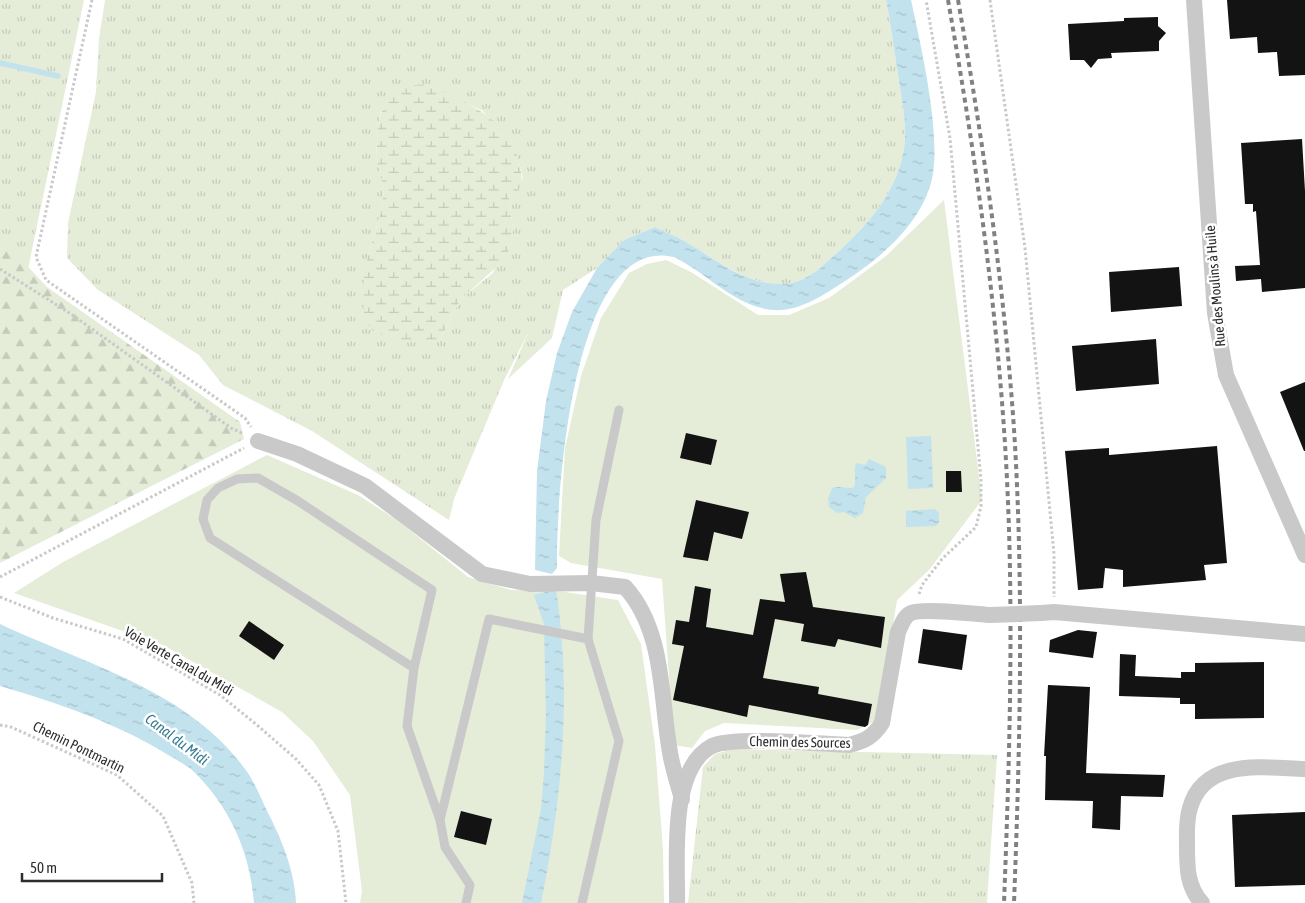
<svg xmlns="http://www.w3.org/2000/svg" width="1305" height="903" font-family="'Asap Condensed',sans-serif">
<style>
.grass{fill:url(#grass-tufts);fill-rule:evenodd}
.forest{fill:url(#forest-firs)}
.wetland{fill:url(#wetland-marsh)}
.green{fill:#e5ecd8}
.water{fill:url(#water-ripples)}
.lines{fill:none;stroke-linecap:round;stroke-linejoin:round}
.stream{stroke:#c2e2ed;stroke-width:5.5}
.building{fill:#131313}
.path{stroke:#c9c9c9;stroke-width:3;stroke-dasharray:2.5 2.5;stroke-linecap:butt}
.service{stroke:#c9c9c9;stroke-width:9}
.minor{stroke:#c9c9c9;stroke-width:16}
.rail{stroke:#818181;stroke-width:4;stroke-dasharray:5 4;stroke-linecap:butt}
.minor-bridge{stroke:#c9c9c9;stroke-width:16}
.labels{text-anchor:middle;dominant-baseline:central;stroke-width:5;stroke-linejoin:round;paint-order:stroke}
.street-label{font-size:14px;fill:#2c2c2c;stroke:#fff}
.water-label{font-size:15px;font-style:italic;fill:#357c94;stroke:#fff}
</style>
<defs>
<pattern id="grass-tufts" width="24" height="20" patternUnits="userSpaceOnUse" patternTransform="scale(1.25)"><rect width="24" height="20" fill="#e5ecd8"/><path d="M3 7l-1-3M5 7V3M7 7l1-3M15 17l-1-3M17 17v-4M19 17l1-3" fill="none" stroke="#c5cbba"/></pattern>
<pattern id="forest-firs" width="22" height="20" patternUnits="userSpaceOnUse" patternTransform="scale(1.25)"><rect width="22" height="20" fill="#e5ecd8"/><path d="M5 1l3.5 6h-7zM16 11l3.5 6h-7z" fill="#c5cbba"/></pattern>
<pattern id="wetland-marsh" width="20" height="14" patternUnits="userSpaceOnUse" patternTransform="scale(1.25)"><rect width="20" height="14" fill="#e5ecd8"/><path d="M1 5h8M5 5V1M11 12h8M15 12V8" fill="none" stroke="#c5cbba"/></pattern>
<pattern id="water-ripples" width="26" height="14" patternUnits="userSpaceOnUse" patternTransform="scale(1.25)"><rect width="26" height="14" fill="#c2e2ed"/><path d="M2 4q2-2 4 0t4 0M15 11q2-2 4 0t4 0" fill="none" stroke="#a7c2cb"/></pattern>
</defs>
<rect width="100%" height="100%" fill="#fff"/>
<g class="grass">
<polygon points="0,0 84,0 24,288 0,272"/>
<path d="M105,0H886C891,25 894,50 898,75C901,96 906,118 905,139C902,185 872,221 839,251C821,267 804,286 778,284C741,282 716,259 686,242C676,236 665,232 655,227L624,240L597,268L563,290L552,338L508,379L529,331L505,378L454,499L449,520L312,431L223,385L199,355L98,290L67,258L68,223L96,92L99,39ZM424,84L483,111L519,163L523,178L509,194L513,230L493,273L463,297L455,309L441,339L366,263L381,211L384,189L376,157L378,125L382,109Z"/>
<polygon points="733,749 997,755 987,903 688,903 703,767 715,754"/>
</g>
<polygon class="forest" points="0,237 47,287 240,422 244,439 0,563"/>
<path class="wetland" d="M424,84C463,102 508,115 519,162C522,177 523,178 518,192L509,194L513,230L507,258L463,297L455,309L441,339L402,343L373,331L365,321L362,296L366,263L381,211L384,189L376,157L378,125L386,96L407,86Z"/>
<g class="green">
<polygon points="944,200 982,500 929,570 897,600 877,720 857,730 724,723 705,731 692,748 674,745 662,579 571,563 559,556 565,448 581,376 601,318 629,273 647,264 666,260 691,272 758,315 789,315 829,298 855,279 886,256"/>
<polygon points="267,455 358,495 397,520 468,577 511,590 565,592 618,600 641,644 655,745 663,850 664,903 360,903 362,891 350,795 313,741 282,712 163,645 14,593 63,562"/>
</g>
<g class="water">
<path d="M886,0H911C921,46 943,140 931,183C919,225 881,258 845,281C822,296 795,315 766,309C732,303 705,272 674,257C570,232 556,505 557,568L552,574L535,570L537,471L546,401L557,353L572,312L597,268L624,240L655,227C665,232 676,236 686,242C716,259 740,282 778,284C804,286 821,267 839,251C872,221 902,185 905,139C906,118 901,96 898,75C894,50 891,25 886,0Z"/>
<polygon points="931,436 933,488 908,489 906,437"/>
<path d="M869,459L886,467V478L866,497L863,513L855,518L844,512L837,513L829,507L828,499L832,488C842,485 849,490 854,487C857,479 853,472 856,463L865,465Z"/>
<polygon points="935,509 939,513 939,522 936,526 906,527 906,511"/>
<path d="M556,589C572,694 562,799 541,903H522L541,809L544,773L546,716L544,624L534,595Z"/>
<path d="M0,624C85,664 188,690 245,769C255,782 261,799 268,813C282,840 295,872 296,903H254C250,851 229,805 191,769C183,763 173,758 165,753C114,722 57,703 0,686Z"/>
</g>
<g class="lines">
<polyline class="stream" points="0,63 58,76"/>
</g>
<g class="building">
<polygon points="1227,0 1305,0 1305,75 1279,76 1277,52 1258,53 1257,37 1230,39"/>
<polygon points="1158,17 1158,26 1166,33 1159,41 1159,51 1111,53 1112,58 1098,59 1091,68 1084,60 1070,60 1068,24 1124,21 1124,18"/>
<polygon points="1302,139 1305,191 1305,288 1262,292 1261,279 1236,281 1235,266 1260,265 1256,211 1253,212 1253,204 1245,204 1241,143"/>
<polygon points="1179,267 1182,306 1111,312 1109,272"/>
<polygon points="1156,339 1159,384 1076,391 1072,346"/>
<polygon points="1305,382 1305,451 1304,451 1280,392"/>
<polygon points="686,433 717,440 711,465 680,458"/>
<polygon points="1217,446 1227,563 1204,565 1206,580 1123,587 1123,570 1105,568 1103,588 1078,590 1065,451 1109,448 1109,455"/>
<polygon points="946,471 961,471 962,492 946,492"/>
<polygon points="696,500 749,512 742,539 714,532 708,561 683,557"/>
<polygon points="806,572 813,607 885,617 881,648 838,639 835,647 801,641 804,624 775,619 763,678 819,687 818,694 872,704 868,725 865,727 749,705 747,717 673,700 684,646 672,644 676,620 689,622 695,586 711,589 706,627 753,635 760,599 785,602 780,574"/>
<polygon points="249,621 284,645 274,660 239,636"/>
<polygon points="923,629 967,635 962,670 918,663"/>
<polygon points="1078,630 1097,632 1093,658 1049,652 1050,640"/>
<polygon points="1120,654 1136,655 1135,676 1181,678 1181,672 1195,672 1195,663 1264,662 1264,718 1195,719 1195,704 1180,704 1180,698 1119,696"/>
<polygon points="1048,685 1090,687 1086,773 1165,775 1163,797 1121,796 1120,830 1092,828 1093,801 1045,800 1046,756 1044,756"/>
<polygon points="461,811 492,819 486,845 454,837"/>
<polygon points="1305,812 1305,885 1235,887 1232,815"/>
</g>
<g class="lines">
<g class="path">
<polyline points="92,0 36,257 46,280 245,418 251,427"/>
<polyline points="990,0 1025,248 1054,554 1054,597"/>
<polyline points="0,269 71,314 231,428 244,434"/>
<polyline points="0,577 244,448"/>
<polyline points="919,594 922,585 942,559 976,527 981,506 981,480 950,138 926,0"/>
<polyline points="0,597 53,618 123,639 220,695 257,725 296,759 319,785 338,831 346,903"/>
<polyline points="0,725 11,727 117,775 163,816 192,883 194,903"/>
</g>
<g class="service">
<polyline points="414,668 210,538 203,519 207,500 218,488 237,479 258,478 298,501 432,590 414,668 407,726 440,820 445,847 470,885 466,903"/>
<polyline points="440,820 489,619 588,639 596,520 619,410"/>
<polyline points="582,903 619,741 588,639"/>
</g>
<g class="minor">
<polyline points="1194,0 1215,313 1226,375 1305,555"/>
<path d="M258,441L297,454L365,486L482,574L530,584L591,583L625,587C666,632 660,702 671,758C674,772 678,785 682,799"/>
<polyline points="1041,613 1054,612 1305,634"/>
<path d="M677,903C678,861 668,769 712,746C733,736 822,744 849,745C865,741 873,737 882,723L898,632C901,626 904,616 911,613C923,608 975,614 990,615"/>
<path d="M1202,903C1187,887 1187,867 1187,846C1187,833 1186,820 1190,808C1204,757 1265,768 1305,769"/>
</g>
<g class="rail">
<path d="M948,0C973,142 994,285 1004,429C1015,587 1010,745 1004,903"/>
<path d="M958,0C983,142 1004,285 1014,429C1024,587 1020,745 1014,903"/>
</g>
<polyline class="minor-bridge" points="990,615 1041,613"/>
</g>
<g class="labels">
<g class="street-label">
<text transform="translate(1215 286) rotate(-95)">Rue des Moulins à Huile</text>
<text transform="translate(179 661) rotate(30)">Voie Verte Canal du Midi</text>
<text transform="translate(800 742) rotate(1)">Chemin des Sources</text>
<text transform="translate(79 747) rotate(26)">Chemin Pontmartin</text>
</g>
<g class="water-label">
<text transform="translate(177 739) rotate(37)">Canal du Midi</text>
</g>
</g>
<path d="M22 873v8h140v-8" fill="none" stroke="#2c2c2c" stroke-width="2.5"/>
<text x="30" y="873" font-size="15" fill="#2c2c2c" stroke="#ffffff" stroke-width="4" paint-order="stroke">50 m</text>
</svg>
